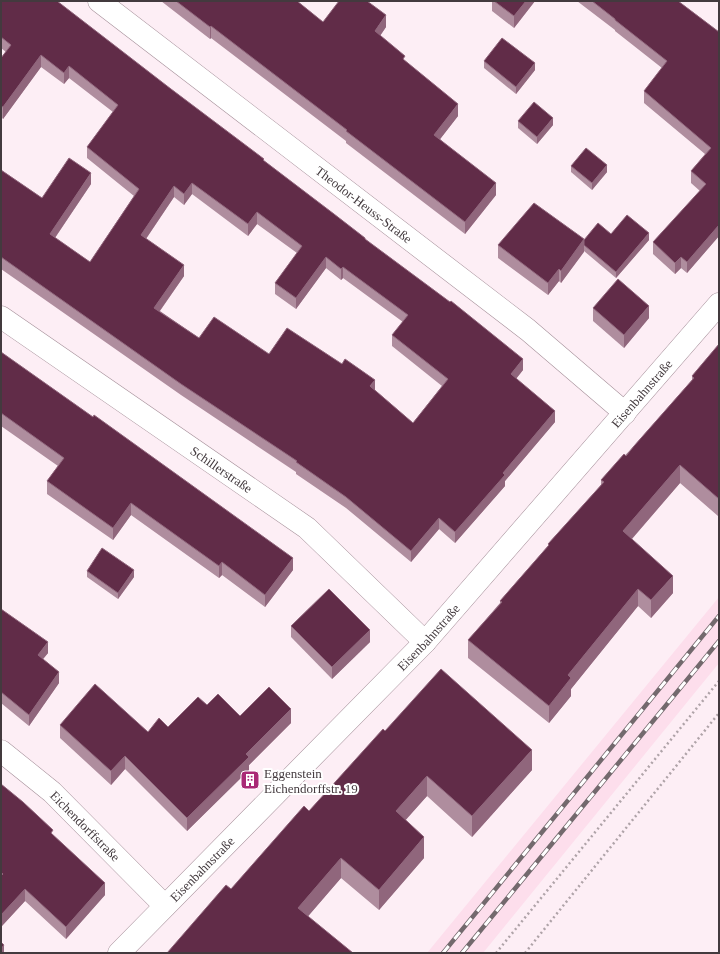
<svg xmlns="http://www.w3.org/2000/svg" width="720" height="954" font-family="'Times New Roman',serif">
<style>
.built{fill:#fddeec}
.lines{fill:none;stroke-linecap:round;stroke-linejoin:round}
.minor-casing{stroke:#a58f99;stroke-width:23}
.path{stroke:#afa3a8;stroke-width:2.5;stroke-dasharray:2 3;stroke-linecap:butt}
.minor{stroke:#fff;stroke-width:22}
.rail-casing{stroke:#73696d;stroke-width:4.5}
.rail{stroke:#fff;stroke-width:3;stroke-dasharray:9;stroke-linecap:butt}
.wall{fill:#af8d9e;fill-rule:evenodd}
.shaded-wall{fill:#90667c}
.building{fill:#612c48;stroke:#90667c;fill-rule:evenodd}
.labels{text-anchor:middle;dominant-baseline:central;stroke-width:4;stroke-linejoin:round;paint-order:stroke}
.street-label{font-size:13px;fill:#433a3e;stroke:#fff}
.poi-label{font-size:13px;fill:#433a3e;stroke:#fff;text-anchor:start}
</style>
<rect width="100%" height="100%" fill="#fdeef5"/>
<polygon class="built" points="719,597 719,663 483,953 427,953"/>
<g class="lines">
<g class="minor-casing">
<g id="minor">
<path id="s1" d="M99,1L528,330L625,413"/>
<path id="s2" d="M1,317L307,528L425,642"/>
<path id="s3" d="M1,751L52,792L165,906"/>
<path id="s4" d="M119,953L425,642L719,304"/>
</g>
</g>
<g class="path">
<polyline points="496,953 719,681"/>
<polyline points="525,953 719,713"/>
</g>
<use href="#minor" class="minor"/>
<g class="rail-casing">
<g id="rail">
<polyline points="443,953 719,616"/>
<polyline points="462,953 719,641"/>
</g>
</g>
<use href="#rail" class="rail"/>
</g>
<g class="wall">
<path d="M1,1L171,89L365,239L523,370L516,379L555,422L505,481V486L455,543L439,529L411,562L346,508L296,474V472L181,395L1,269V170L42,198L91,184L55,238L90,262L134,196L87,158V147L113,112L69,78L64,84L41,67L3,119L1,117V58L6,52L1,48ZM192,194L248,236L257,224L297,253L275,283V294L296,309L326,268L341,280L343,278L403,322L392,335V346L442,386L413,423L375,390L269,354L199,338L160,311L184,276L146,239L174,197L184,205Z"/>
<polygon points="161,1 297,1 323,22 386,27 380,36 458,116 440,139 496,195 465,234 346,143 346,141 211,38 210,39"/>
<polygon points="492,1 535,1 514,28 492,11"/>
<polygon points="577,1 678,1 719,32 719,236 687,273 681,268 675,274 653,254 653,242 700,191 691,183 691,171 705,154 644,103 644,91 662,68 615,31 615,30"/>
<polygon points="484,61 535,70 516,94 484,68"/>
<polygon points="518,121 553,125 537,144 518,128"/>
<polygon points="571,166 607,172 592,190 571,172"/>
<polygon points="611,234 649,240 616,278 584,251 561,283 559,281 548,295 498,258 498,245 584,239"/>
<polygon points="593,308 649,318 624,348 593,321"/>
<polygon points="719,344 719,533 718,533 718,516 680,483 632,539 673,593 651,618 638,606 571,689 571,696 549,723 468,658 468,640 500,603 500,601 548,546 548,544 601,485 601,480 634,446 692,380 692,376"/>
<polygon points="1,352 293,570 265,607 222,575 219,578 131,515 113,540 47,494 47,481 58,466 1,426"/>
<polygon points="87,571 134,577 118,599 87,577"/>
<polygon points="1,609 48,653 43,659 59,683 29,726 1,703"/>
<polygon points="291,626 370,642 332,679 291,637"/>
<polygon points="207,705 240,716 291,723 249,765 249,770 187,831 125,769 111,785 60,738 60,725 148,732 168,727"/>
<polygon points="385,731 532,770 472,837 427,796 405,820 424,858 379,910 341,878 308,916 231,889 309,811"/>
<polygon points="1,784 53,835 105,895 66,939 25,901 1,927"/>
</g>
<g class="shaded-wall">
<polygon points="526,1 535,1 514,28 514,16"/>
<polygon points="386,15 386,27 375,43 375,31"/>
<polygon points="211,26 211,38 210,39 210,27"/>
<polygon points="41,55 41,67 3,119 3,107"/>
<polygon points="535,63 535,70 516,94 516,87"/>
<polygon points="69,66 69,78 64,84 64,73"/>
<polygon points="458,104 458,116 434,147 434,135"/>
<polygon points="553,118 553,125 537,144 537,137"/>
<polygon points="607,165 607,172 592,190 592,183"/>
<polygon points="91,173 91,184 50,245 50,234"/>
<polygon points="192,183 192,194 184,205 184,194"/>
<polygon points="496,183 496,195 465,234 465,222"/>
<polygon points="174,186 174,197 141,246 141,235"/>
<polygon points="257,212 257,224 248,236 248,224"/>
<polygon points="719,225 719,236 687,273 687,262"/>
<polygon points="649,233 649,240 616,278 616,272"/>
<polygon points="584,239 584,252 561,283 561,271"/>
<polygon points="326,257 326,268 296,309 296,298"/>
<polygon points="681,257 681,268 675,274 675,263"/>
<polygon points="184,265 184,276 154,319 154,308"/>
<polygon points="343,267 343,278 341,280 341,269"/>
<polygon points="559,269 559,281 548,295 548,283"/>
<polygon points="649,306 649,318 624,348 624,335"/>
<polygon points="523,359 523,370 511,385 511,374"/>
<polygon points="375,380 375,391 370,386"/>
<polygon points="555,411 555,422 505,481 505,486 455,543 455,532 503,473"/>
<polygon points="680,465 680,483 623,549 623,531"/>
<polygon points="131,503 131,515 113,540 113,528"/>
<polygon points="439,518 439,529 411,562 411,551"/>
<polygon points="293,558 293,570 265,607 265,595"/>
<polygon points="222,562 222,575 219,578 219,566"/>
<polygon points="134,570 134,577 118,599 118,593"/>
<polygon points="673,576 673,593 651,618 651,600"/>
<polygon points="638,589 638,606 571,689 571,696 549,723 549,706 568,675"/>
<polygon points="370,630 370,642 332,679 332,667"/>
<polygon points="48,642 48,653 38,665 38,655"/>
<polygon points="59,672 59,683 29,726 29,715"/>
<polygon points="291,709 291,723 249,765 249,770 187,831 187,818 246,754"/>
<polygon points="532,750 532,770 472,837 472,816"/>
<polygon points="125,756 125,769 111,785 111,771"/>
<polygon points="427,776 427,796 396,831 396,811"/>
<polygon points="424,837 424,858 379,910 379,890"/>
<polygon points="341,858 341,878 298,928 298,908"/>
<polygon points="105,883 105,895 66,939 66,927"/>
<polygon points="25,889 25,901 1,927 1,915"/>
<polygon points="4,945 4,953 1,953 1,949"/>
</g>
<g class="building">
<path d="M1,1H57L171,89L264,159L263,160L334,214L365,238V239L450,302L451,301L523,359L511,374L555,411L503,473L505,475L455,532L439,518L411,551L346,497L296,462L297,461L181,384L1,257V170L42,198L69,158L91,173L50,234L90,262L139,189L87,147L118,105L69,66L64,73L41,55L3,107L1,106V58L11,45L1,37ZM192,183L248,224L257,212L302,246L275,283L296,298L326,257L341,269L343,267L408,315L392,335L448,379L413,423L370,386L375,380L345,359L342,364L287,328L269,354L214,317L199,338L154,308L184,265L141,235L174,186L184,194Z"/>
<polygon points="176,1 297,1 323,22 339,1 367,1 386,15 375,31 405,56 403,59 458,104 434,135 496,183 465,222 346,131 347,130 211,26 210,27"/>
<polygon points="494,1 526,1 514,16"/>
<polygon points="592,1 678,1 719,32 719,225 687,262 681,257 675,263 653,242 706,184 691,171 711,148 644,91 667,61 615,20 615,19"/>
<polygon points="502,38 535,63 516,87 484,61"/>
<polygon points="534,102 553,118 537,137 518,121"/>
<polygon points="586,148 607,165 592,183 571,166"/>
<polygon points="534,203 584,239 561,271 559,269 548,283 498,245"/>
<polygon points="627,215 649,233 616,272 584,245 584,240 598,223 611,234"/>
<polygon points="618,279 649,306 624,335 593,308"/>
<polygon points="719,344 719,499 680,465 623,531 673,576 651,600 638,589 568,675 571,678 549,706 468,640 502,602 500,601 549,545 548,544 604,482 601,480 624,454 626,456 634,446 694,378 692,376"/>
<polygon points="1,352 93,417 94,415 293,558 265,595 222,562 219,566 131,503 113,528 47,481 64,458 1,413"/>
<polygon points="102,548 134,570 118,593 87,571"/>
<polygon points="329,589 370,630 332,667 291,626"/>
<polygon points="1,609 48,642 38,655 59,672 29,715 1,692"/>
<polygon points="441,669 532,750 472,816 427,776 396,811 424,837 379,890 341,858 298,908 353,953 167,953 226,885 231,889 304,806 309,811 383,729 385,731"/>
<polygon points="95,684 148,732 159,718 168,727 198,697 207,705 218,694 240,716 269,687 291,709 246,754 249,757 187,818 125,756 111,771 60,725"/>
<polygon points="1,784 23,802 53,830 51,833 105,883 66,927 25,889 1,915 1,876 3,874 1,872"/>
<polygon points="1,942 4,945 1,949"/>
</g>
<defs>
<g id="building-square" transform="scale(1)"><rect x="-9" y="-9" width="18" height="18" rx="4" fill="#a92875" stroke="#fff"/><path d="M-4-6H4V6H1V3H-1V6H-4ZM-2.5-4.3h1.7v1.8h-1.7ZM.8-4.3h1.7v1.8H.8ZM-2.5-1h1.7V.8h-1.7ZM.8-1h1.7V.8H.8Z" fill="#fff"/></g>
</defs>
<g fill-rule="evenodd">
<use href="#building-square" x="250" y="780"/>
</g>
<g class="labels">
<g class="street-label">
<text stroke="none"><textPath href="#s1" startOffset="334">Theodor-Heuss-Straße</textPath></text>
<text stroke="none"><textPath href="#s4" startOffset="766">Eisenbahnstraße</textPath></text>
<text stroke="none"><textPath href="#s2" startOffset="268">Schillerstraße</textPath></text>
<text stroke="none"><textPath href="#s4" startOffset="442">Eisenbahnstraße</textPath></text>
<text stroke="none"><textPath href="#s3" startOffset="113">Eichendorffstraße</textPath></text>
<text stroke="none"><textPath href="#s4" startOffset="118">Eisenbahnstraße</textPath></text>
</g>
<g class="poi-label">
<text x="264" y="773">Eggenstein<tspan x="264" dy="15">Eichendorffstr. 19</tspan></text>
</g>
</g>
<rect width="720" height="954" fill="none" stroke="#433a3e" stroke-width="4"/>
</svg>
